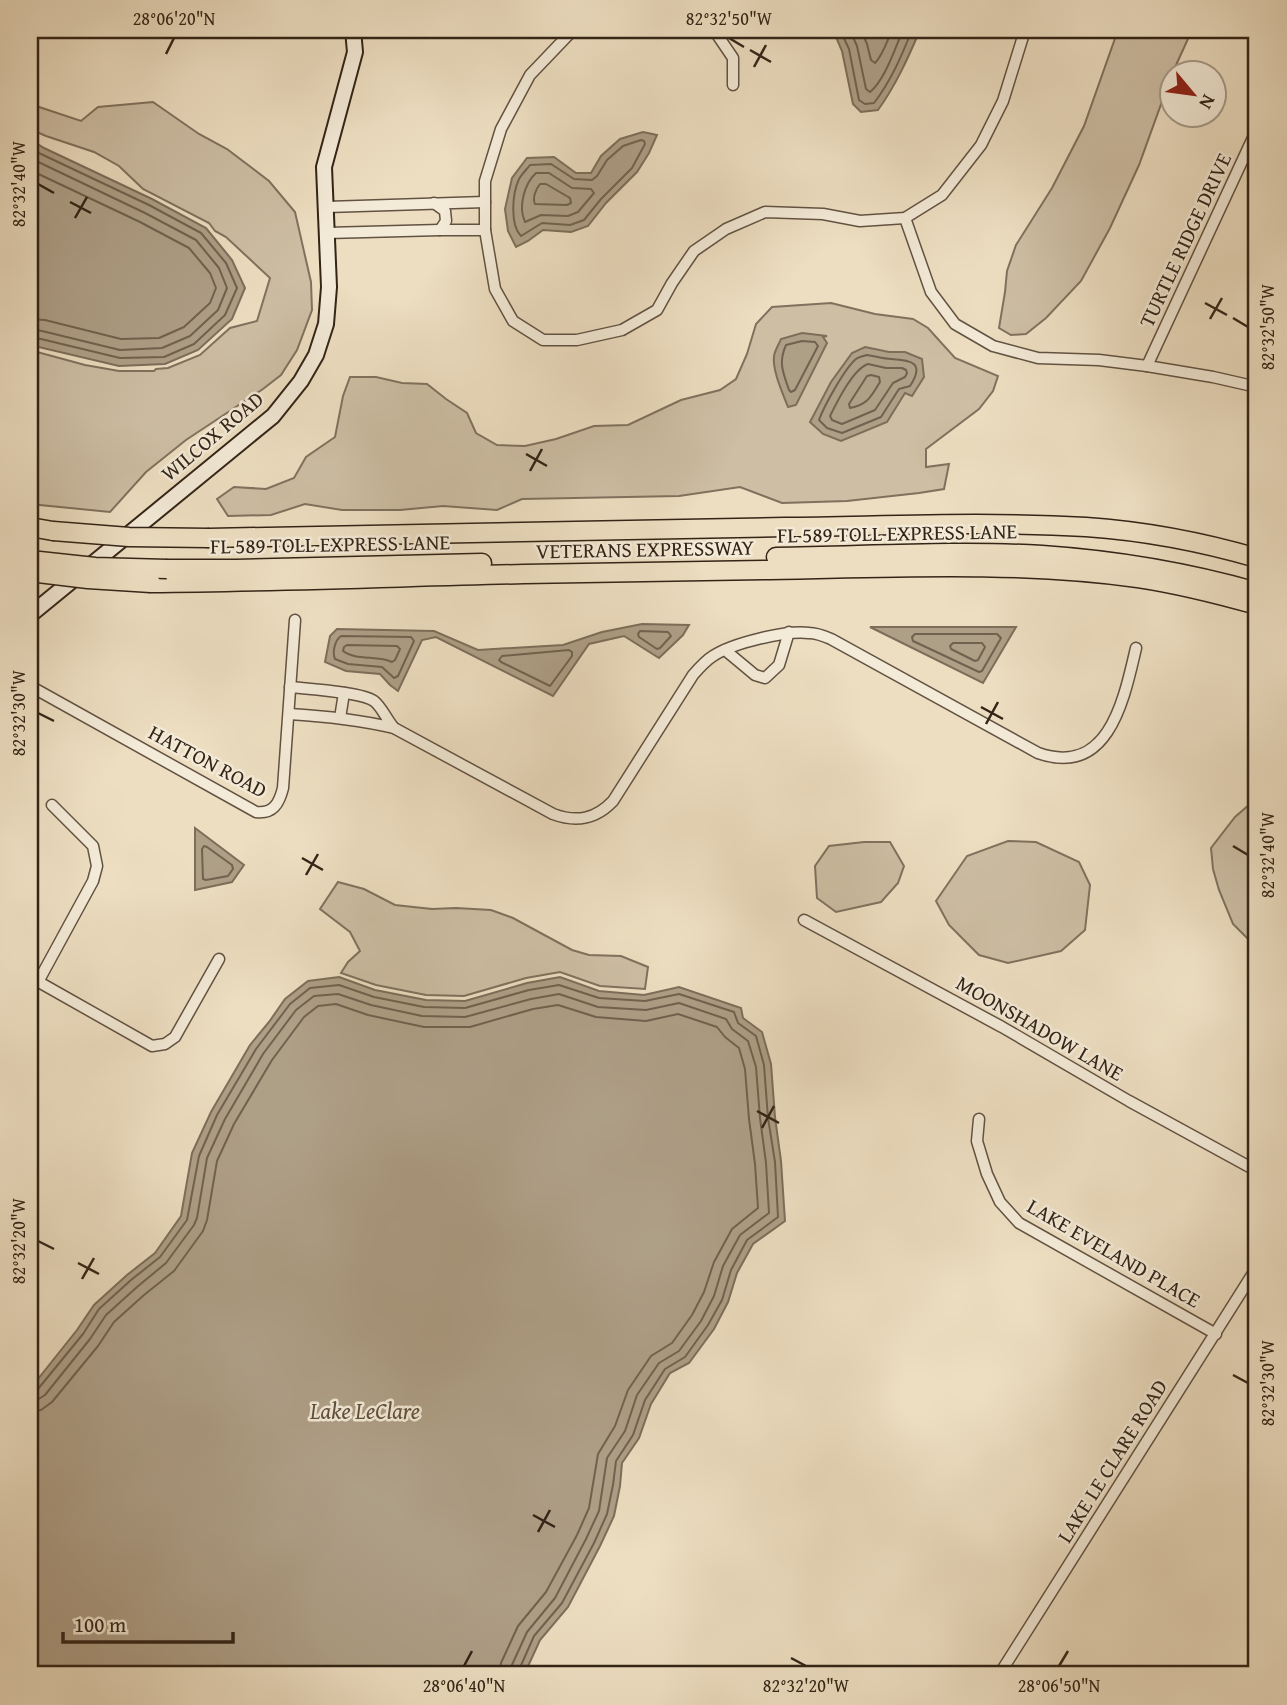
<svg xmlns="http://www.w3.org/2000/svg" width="1287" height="1705" font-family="'Gentium Book Plus',serif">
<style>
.green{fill:#cdbea4;stroke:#80715e;stroke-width:2}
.water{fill:#ae9f87;stroke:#7d6e5a;stroke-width:2}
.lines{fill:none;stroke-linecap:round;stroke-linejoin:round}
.shore{stroke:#70624f;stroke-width:2}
.street-casing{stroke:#625242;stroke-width:13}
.secondary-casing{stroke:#332417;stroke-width:18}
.highway-casing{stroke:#332417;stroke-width:21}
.street{stroke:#f3ead7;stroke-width:10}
.secondary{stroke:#f3ead7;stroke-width:14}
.highway{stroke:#eddec1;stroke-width:18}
.highway-bridge-casing{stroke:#332417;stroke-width:21;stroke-linecap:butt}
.highway-bridge{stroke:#eddec1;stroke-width:18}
.ticks{fill:none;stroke:#332417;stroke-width:2.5}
.labels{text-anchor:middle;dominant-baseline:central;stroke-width:5;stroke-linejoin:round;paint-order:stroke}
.street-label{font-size:21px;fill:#332417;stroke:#f3ead7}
.water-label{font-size:23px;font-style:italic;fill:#5e4f3e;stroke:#f3ead7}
.neatline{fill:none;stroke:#332417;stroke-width:2.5}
.ticks-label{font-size:18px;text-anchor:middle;fill:#332417}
</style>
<rect width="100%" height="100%" fill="#eddec1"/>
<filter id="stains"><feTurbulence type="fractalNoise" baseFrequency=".00286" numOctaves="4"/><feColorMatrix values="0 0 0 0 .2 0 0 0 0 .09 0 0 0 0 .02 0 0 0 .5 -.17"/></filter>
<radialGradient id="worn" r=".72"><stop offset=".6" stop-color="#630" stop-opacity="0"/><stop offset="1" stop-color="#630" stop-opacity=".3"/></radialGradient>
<g class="green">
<polygon points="1118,30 1192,30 1172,74 1139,165 1110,228 1081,281 1046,318 1026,334 1011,335 999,328 1005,292 1007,271 1016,245 1052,188 1084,126"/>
<polygon points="153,102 199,134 227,149 269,181 295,212 311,282 312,310 297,350 281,375 263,389 186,440 146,472 110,512 30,504 30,350 85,365 119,371 154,371 156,369 168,368 200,355 230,328 257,321 270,278 226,237 215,231 209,223 143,189 119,166 94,152 46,136 30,129 30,104 81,121 98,107"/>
<polygon points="831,303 875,314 913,319 928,328 955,358 998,376 993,391 979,409 926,449 926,467 949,464 944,489 919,493 847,501 782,503 740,487 679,496 522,499 497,510 443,506 400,510 342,510 305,504 271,515 228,516 217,499 234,487 266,489 294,478 306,457 335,437 343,396 350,377 376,377 402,383 427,384 446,399 467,413 476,433 497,445 525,446 556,439 594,426 628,425 681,400 720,390 736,379 747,354 756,324 772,307"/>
<polygon points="1257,798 1257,948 1233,924 1219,890 1213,869 1211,848 1235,817"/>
<polygon points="1008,841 1036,842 1079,862 1090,885 1085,930 1061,951 1008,963 979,955 949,925 936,901 967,856"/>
<polygon points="864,842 890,842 904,866 898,883 881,902 836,912 817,898 815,866 829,846"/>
<polygon points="338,882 364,889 395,905 432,909 456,908 491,910 513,918 572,950 589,955 621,956 648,967 645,989 600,986 560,972 526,978 464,996 426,995 376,985 341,973 348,962 360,951 350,932 320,909"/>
</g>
<g class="water">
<path d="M833,30H920C908,58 896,85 878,110L861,112L853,104L842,51Z"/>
<polygon points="643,132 657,135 649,153 637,172 606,203 588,226 571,232 543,230 528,241 516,247 508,231 505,209 512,178 527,158 554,157 576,173 591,173 601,156 620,139"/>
<polygon points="30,139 44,148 152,199 206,228 232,260 245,288 232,319 198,350 165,364 119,366 30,345"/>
<path d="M802,333L827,336L823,337L827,343L796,405L788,407C783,394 772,370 774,356C775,350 779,344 781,339Z"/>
<polygon points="865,347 889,352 905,352 922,359 924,377 912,396 905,393 887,422 841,441 823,434 810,422 831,382 852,353"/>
<polygon points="642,624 689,625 683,635 659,658 624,636 589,644 553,696 436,637 422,640 398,691 390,685 380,674 346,671 325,662 330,636 337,629 434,631 478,650 563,645 602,632"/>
<polygon points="870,627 1016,627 983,683"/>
<polygon points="195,828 244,865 232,882 195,890"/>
<polygon points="339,977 375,990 426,1000 465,1001 527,983 560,977 599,991 644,995 679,987 741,1008 743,1018 762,1032 771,1064 775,1117 781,1161 785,1221 753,1244 737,1273 728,1302 714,1329 689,1363 670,1373 651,1404 639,1438 622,1463 620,1486 614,1516 600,1546 568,1607 540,1640 524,1675 30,1675 30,1389 77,1330 94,1305 127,1275 155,1253 181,1216 192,1153 211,1112 250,1045 269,1022 285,999 308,981"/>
</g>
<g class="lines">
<g class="shore">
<path d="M840,30L849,49L859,100L865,104L874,103C891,81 902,55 912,30"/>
<path d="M850,30L857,46L866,89L870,92C885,80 895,48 903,30"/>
<path d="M861,30L867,44L871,60L875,63C883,55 887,41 892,30"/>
<path d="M641,140L644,141L645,144L632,168L601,199L584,220L570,225L542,223L521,236C510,225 512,194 519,179C522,174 526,170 530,165L551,164L574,179L592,180L597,176L607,160L623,146Z"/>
<polyline points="30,147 41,154 149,205 201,233 226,263 237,288 225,315 194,344 164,357 120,358 41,339 30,338"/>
<polyline points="30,158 145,213 196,240 219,268 227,288 218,310 190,336 162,348 120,350 42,331 30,329"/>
<polyline points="30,170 140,222 189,248 210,273 216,288 210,303 184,327 159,338 121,339 45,320 30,319"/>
<path d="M536,173H549L572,188L591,189L594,193L578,212L568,216L541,215L525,222C518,207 524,184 536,173Z"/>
<path d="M540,184H546L570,198L571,203L567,205L535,204C532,198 536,189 540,184Z"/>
<path d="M802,341L815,342L818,346L795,390L791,392L789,390C783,372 778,363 786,345Z"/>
<path d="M867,355C875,356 883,359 891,359C912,360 925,363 910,386L899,389L881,417L842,433L827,428L819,420C824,406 845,368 856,359C859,357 864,356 867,355Z"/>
<path d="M868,364L886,368H902L906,370L907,373L905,377L893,383L875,410L842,424L832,420L830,416C837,402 853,369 868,364Z"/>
<path d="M871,375L879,377L880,382C871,396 868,405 850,408L849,404L867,376Z"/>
<polygon points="640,631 668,632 671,636 660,648 657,649 639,637 638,634"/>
<polygon points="915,634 997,634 1001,638 982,671 979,672 913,641 912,637"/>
<path d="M341,636L411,637L414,641L398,676L394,678L382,667L348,664L335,659C332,652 335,640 341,636Z"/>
<polygon points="953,643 982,643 985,647 978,660 975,661 951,649 950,646"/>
<path d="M347,645L397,646L400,649L395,660L392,662C377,655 356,661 343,651L344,647Z"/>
<polygon points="569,650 572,652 572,656 550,686 501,662 499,660 502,656"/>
<polygon points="204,846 207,847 232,865 233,869 228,876 206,880 203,879 202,849"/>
<polyline points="30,1392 34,1392 38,1389 83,1334 99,1309 131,1280 160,1257 187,1220 199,1156 217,1115 256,1049 290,1004 310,988 339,985 374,997 424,1007 465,1008 529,990 559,985 599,998 645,1001 679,994 734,1012 738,1023 756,1036 764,1065 768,1118 775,1162 778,1217 747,1240 731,1270 722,1300 708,1325 685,1357 665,1369 645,1400 633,1435 616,1461 613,1485 607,1514 594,1543 562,1603 534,1636 519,1670 519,1675"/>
<polyline points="30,1401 37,1400 45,1395 90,1339 106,1315 137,1287 166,1263 194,1225 197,1218 207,1158 225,1119 263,1054 296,1010 314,996 338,994 371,1005 422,1016 465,1017 531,999 559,994 598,1007 646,1010 679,1003 726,1019 732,1029 748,1041 756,1067 760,1118 766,1163 769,1213 740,1235 723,1266 714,1296 701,1321 679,1351 659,1363 637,1395 625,1431 607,1458 599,1511 586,1539 555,1598 527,1632 511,1667 510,1675"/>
<polyline points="30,1412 41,1410 52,1402 98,1346 114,1322 144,1295 174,1271 203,1231 207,1220 217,1161 234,1124 272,1060 304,1017 318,1006 336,1004 368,1015 424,1027 470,1027 533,1009 558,1005 596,1017 646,1021 678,1014 717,1027 725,1037 739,1048 745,1069 749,1119 755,1164 758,1208 732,1229 714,1262 704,1292 692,1315 672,1343 651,1356 628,1390 615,1426 598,1454 589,1508 577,1535 546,1592 518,1626 501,1663 499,1675"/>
</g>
<g class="street-casing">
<g id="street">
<polyline points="573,30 530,75 501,129 485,181 485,230 495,289 513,321 543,340 577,340 622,330 657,310 672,283 694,251 726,229 765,212 823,214 860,221 905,218 942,195 981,145 1003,101 1025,30"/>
<polyline points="714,30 733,58 733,85"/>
<polyline points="434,203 445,211 446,221 440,230"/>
<polyline points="327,207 485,202"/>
<polyline points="905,218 931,292 955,324 993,346 1038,358 1099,360 1147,366 1213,377 1257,387"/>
<polyline points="327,233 440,230 485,230"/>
<polyline points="1147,366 1257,129"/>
<polyline points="725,650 755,675 765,678 779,665 789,632"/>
<path d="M30,686L256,812C273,814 279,804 283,788L295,620"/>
<path d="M289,714C324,716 360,720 394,728C387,720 381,706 374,701C362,692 308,689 290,687"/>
<polyline points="340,718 344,693"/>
<path d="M394,728L553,814C577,823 596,819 613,801L693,675C699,668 705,661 713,656C733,643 786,630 809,633C817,633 824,636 831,639L1038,753C1109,778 1124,699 1136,648"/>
<polyline points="804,920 1002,1027 1129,1101 1257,1171"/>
<polyline points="30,977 152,1046 165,1044 175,1037 219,959"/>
<polyline points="38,982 93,881 97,866 93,846 52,805"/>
<polyline points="979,1119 977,1141 987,1174 1000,1202 1019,1223 1216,1334"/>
<polyline points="999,1675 1257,1267"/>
</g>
</g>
<g class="secondary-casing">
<polyline id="secondary" points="30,615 273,416 301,381 316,355 326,324 329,287 324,167 355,52 353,30"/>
</g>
<g class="highway-casing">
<g id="highway">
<polyline points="30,527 53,531"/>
<path d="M209,538C401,534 593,530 785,527C885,526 986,521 1086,527C1144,531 1202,542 1257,558"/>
<path d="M776,557C864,556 954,550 1042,555C1115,560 1187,572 1257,592"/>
<polyline points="167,569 236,569 482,563"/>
<path d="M151,583C275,582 400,577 524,574C604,572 684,571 764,570C888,568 1014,561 1138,578C1178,584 1218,594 1257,605"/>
</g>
</g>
<use href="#street" class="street"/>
<use href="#secondary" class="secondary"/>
<use href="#highway" class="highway"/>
<g class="highway-bridge-casing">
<g id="highway-bridge">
<polyline points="53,531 129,537 209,538"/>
<polyline points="30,560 95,567 167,569"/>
<polyline points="30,572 88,579 151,583"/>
</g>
</g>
<use href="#highway-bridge" class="highway-bridge"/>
</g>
<path class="ticks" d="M729,38L744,47M750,50L771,62M166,54L174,38M754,67L766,45M38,184L54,193M70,202L91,213M75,218L87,197M1205,303L1227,315M1233,318L1248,327M1210,319L1222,298M526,454L547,466M530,471L542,449M981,707L1003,719M38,713L54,721M986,724L998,702M1233,846L1248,855M302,858L323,870M306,875L318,854M757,1111L779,1123M762,1128L774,1106M38,1241L54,1249M78,1263L99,1274M82,1279L94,1258M1233,1375L1248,1383M533,1515L555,1527M538,1532L550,1510M791,1658L806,1666M464,1666L472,1651M1059,1666L1068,1651"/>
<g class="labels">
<g class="street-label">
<text transform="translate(1185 240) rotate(-65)">TURTLE RIDGE DRIVE</text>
<text transform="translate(212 436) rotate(-40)">WILCOX ROAD</text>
<text transform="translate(897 533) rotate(-1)">FL 589 TOLL EXPRESS LANE</text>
<text transform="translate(330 544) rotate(-1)">FL 589 TOLL EXPRESS LANE</text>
<text transform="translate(645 549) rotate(-1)">VETERANS EXPRESSWAY</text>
<text transform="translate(208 761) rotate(28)">HATTON ROAD</text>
<text transform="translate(1040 1028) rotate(30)">MOONSHADOW LANE</text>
<text transform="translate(1114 1253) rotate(30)">LAKE EVELAND PLACE</text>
<text transform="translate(1112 1461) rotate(-58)">LAKE LE CLARE ROAD</text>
</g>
<g class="water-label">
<text x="365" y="1410">Lake LeClare</text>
</g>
</g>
<rect width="1287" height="1705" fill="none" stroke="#eddec1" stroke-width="77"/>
<g transform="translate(1193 94) rotate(119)"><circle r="33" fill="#f3ead7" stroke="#a69b8a" stroke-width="2"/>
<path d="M0-5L12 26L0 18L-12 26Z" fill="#8f2418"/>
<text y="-10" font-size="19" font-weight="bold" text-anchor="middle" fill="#332417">N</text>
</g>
<path d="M63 1632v10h170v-10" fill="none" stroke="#332417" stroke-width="3.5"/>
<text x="74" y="1632" font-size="21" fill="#332417" stroke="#f3ead7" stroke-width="5" paint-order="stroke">100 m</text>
<rect x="38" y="38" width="1210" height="1628" class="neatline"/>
<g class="ticks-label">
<text x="174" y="25">28°06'20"N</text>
<text x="729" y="25">82°32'50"W</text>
<text transform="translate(19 184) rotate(-90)" y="6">82°32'40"W</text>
<text transform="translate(1268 327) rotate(-90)" y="6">82°32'50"W</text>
<text transform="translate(19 713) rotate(-90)" y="6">82°32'30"W</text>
<text transform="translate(1268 855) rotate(-90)" y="6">82°32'40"W</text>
<text transform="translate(19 1241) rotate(-90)" y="6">82°32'20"W</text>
<text transform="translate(1268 1383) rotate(-90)" y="6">82°32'30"W</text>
<text x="464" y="1692">28°06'40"N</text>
<text x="806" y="1692">82°32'20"W</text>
<text x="1059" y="1692">28°06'50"N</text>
</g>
<rect width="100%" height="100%" filter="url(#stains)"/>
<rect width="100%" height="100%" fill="url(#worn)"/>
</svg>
